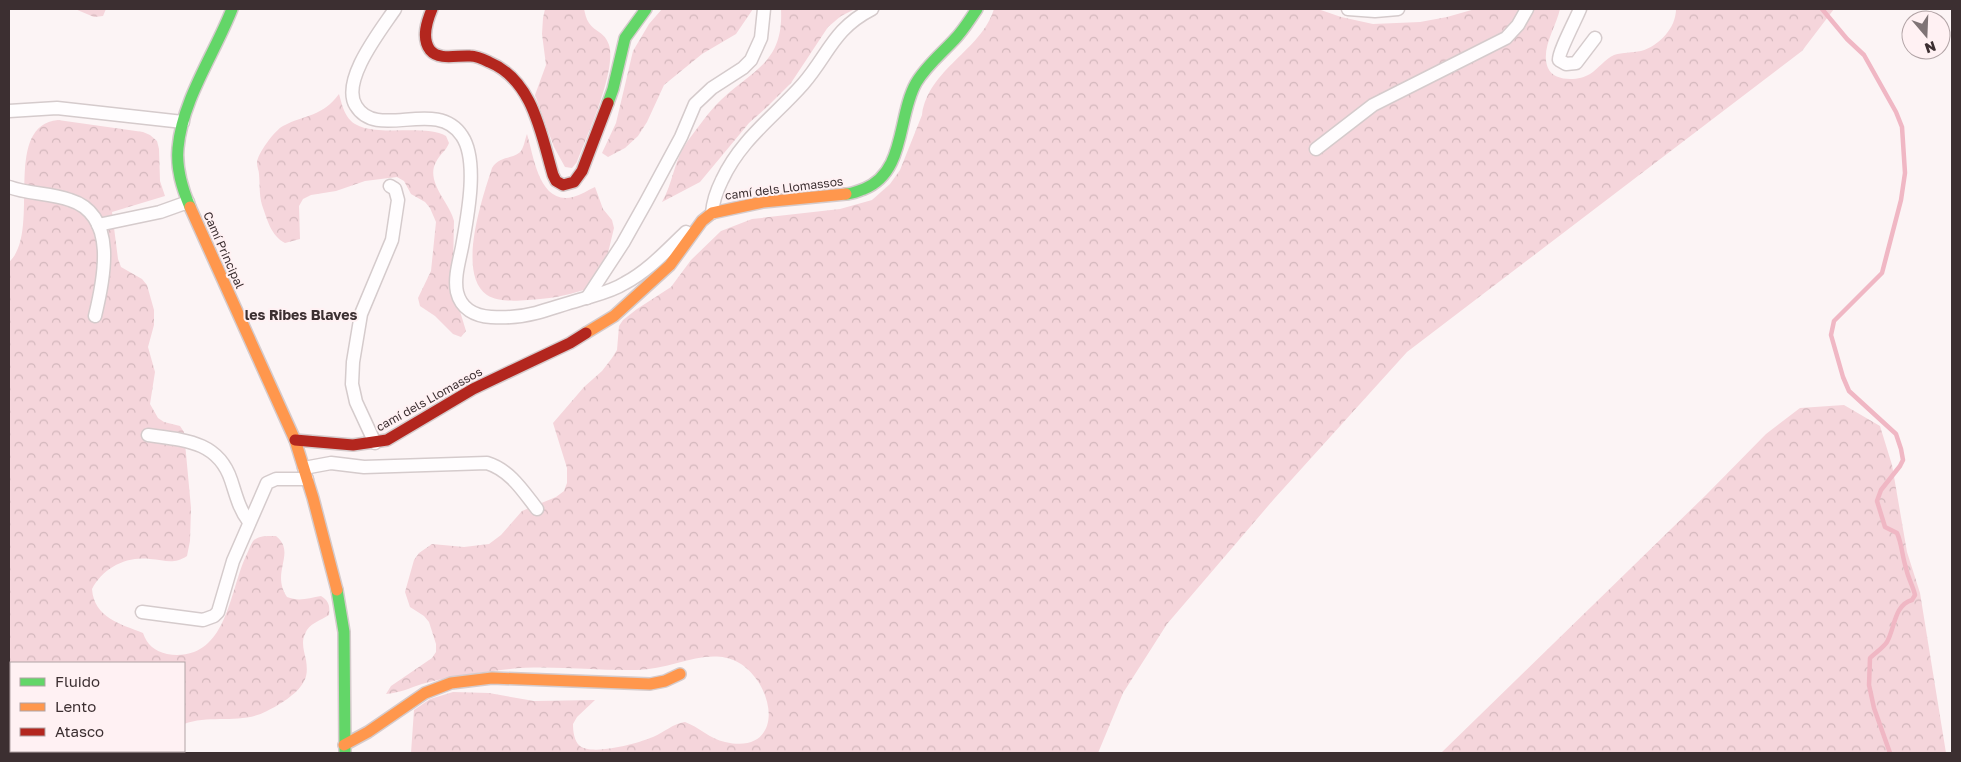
<svg xmlns="http://www.w3.org/2000/svg" width="1961" height="762" font-family="'Golos Text',sans-serif">
<style>
.forest{fill:url(#forest-crowns)}
.lines{fill:none;stroke-linecap:round;stroke-linejoin:round}
.stream{stroke:#f0b7c4;stroke-width:4.5}
.street-casing{stroke:#d5cbcc;stroke-width:15}
.fast-casing{stroke:#d5cbcc;stroke-width:14}
.slow-casing{stroke:#d5cbcc;stroke-width:14}
.jam-casing{stroke:#d5cbcc;stroke-width:14}
.street{stroke:#fffdfe;stroke-width:12}
.fast{stroke:#63d668;stroke-width:11}
.slow{stroke:#ff974d;stroke-width:11}
.jam{stroke:#b3261e;stroke-width:11}
.labels{text-anchor:middle;dominant-baseline:central;stroke-width:4;stroke-linejoin:round;paint-order:stroke}
.street-label{font-size:12px;fill:#3c2f31;stroke:#fff1f3}
.neighbourhood-label{font-size:14px;font-weight:bold;fill:#3c2f31;stroke:#fff1f3}
</style>
<defs>
<pattern id="forest-crowns" width="20" height="18" patternUnits="userSpaceOnUse" patternTransform="scale(1.25)"><rect width="20" height="18" fill="#f5d5db"/><path d="M2 6a3 3 0 1 1 6 0M12 15a3 3 0 1 1 6 0" fill="none" stroke="#d3b7bc"/></pattern>
</defs>
<rect width="100%" height="100%" fill="#fcf4f5"/>
<g class="forest">
<polygon points="75,9 106,9 103,16 94,17"/>
<path d="M545,9H584C585,13 586,19 589,23C595,32 605,32 609,45C617,70 587,136 577,162L572,168L565,167L554,147L535,95L546,65L542,34L543,18Z"/>
<polygon points="662,9 753,9 736,34 702,54 664,85 647,122 638,136 625,148 608,157 602,153 616,123 633,51 649,24"/>
<path d="M781,9H855L841,16L828,27L791,83L767,107L749,123L700,182L662,202C673,183 674,160 687,142C696,130 705,117 715,106C747,71 784,67 781,9Z"/>
<path d="M994,9H1318L1341,17L1373,24L1420,22L1447,17L1475,9H1560C1556,27 1540,50 1548,68C1554,82 1579,81 1590,74C1598,69 1605,59 1614,55C1623,52 1632,53 1641,51C1659,46 1676,28 1676,9H1834L1802,51L1407,352L1274,499L1167,624L1123,693L1098,753H411L414,710L430,699L453,692L489,693L534,701L595,700L577,717L573,724C573,731 574,741 580,746C593,756 639,743 653,737C665,732 672,724 685,722C699,727 710,739 725,742C771,753 779,712 757,680C724,634 680,670 637,670C592,671 546,664 501,670C475,673 447,677 422,684C410,688 399,693 386,694L391,686L432,658L436,652V644L429,622L424,616L410,607L405,592L414,560L419,553L432,544L464,547L489,544L501,535L522,511L556,497L564,491L567,483V468L553,423L584,387L602,371L612,358L617,350L619,326L623,320L637,309L671,287L691,260L721,231L752,219L840,209L872,200L890,184L900,170L922,115C928,69 981,51 994,9Z"/>
<path d="M339,94C341,101 343,110 347,116C362,142 422,122 446,136L449,143C446,151 440,154 436,162C425,182 450,203 454,221L453,269L459,308L466,331L461,337L453,334L435,316L420,306L418,298L431,271L436,222L430,208L425,202L411,194L404,181L397,177L365,181L336,191L311,195L303,199L299,206L300,239L285,243C271,236 267,219 262,205C259,194 260,185 259,174C259,171 257,167 257,163C257,154 275,130 283,126C306,114 322,117 339,94Z"/>
<path d="M58,120L143,132L150,135L157,141L159,149L160,181L165,196L112,212L118,259L121,267L142,279L147,285L154,310V325L148,347L155,372L150,404L158,418L164,422L180,426L184,432L191,508L190,541L187,556C173,565 165,560 150,559C126,556 103,568 92,589C94,618 121,624 143,633C147,645 155,651 167,654C177,656 185,655 194,652C229,639 232,583 247,554C249,550 251,543 254,540C260,535 269,536 276,536C297,553 270,572 287,597C299,602 309,598 321,596C329,601 330,606 329,615C320,621 309,623 305,634C301,642 304,651 306,660C307,667 308,676 303,683C297,694 279,705 267,711C241,725 211,714 184,724V663H11V751H61L60,753H9V262C43,232 0,126 58,120Z"/>
<path d="M527,134C534,157 539,205 573,197C581,195 588,190 595,187L603,209L612,220L614,228L608,253L584,290C565,296 548,299 528,300C515,301 498,302 487,295C456,274 483,196 492,168C500,155 513,160 521,151C524,147 525,139 527,134Z"/>
<polygon points="1844,405 1880,426 1892,465 1907,552 1920,593 1946,753 1441,753 1706,495 1766,434 1800,408"/>
</g>
<g class="lines">
<path class="stream" d="M1822,9L1847,39L1864,55L1896,112L1902,127L1905,173L1901,200L1882,273L1834,321L1831,335L1843,377L1849,391L1896,434L1901,449L1903,460L1900,466L1881,490L1877,501L1885,527L1897,533C1902,544 1902,556 1906,568C1908,578 1913,586 1915,595L1912,600C1894,605 1895,628 1887,642C1883,648 1875,653 1870,658L1869,685L1874,708L1890,753"/>
<g class="street-casing">
<g id="street">
<path d="M395,9C381,30 340,81 356,106C377,141 437,97 462,136C479,161 467,219 462,247C459,262 454,278 457,292C461,309 475,316 491,317C506,318 521,317 536,313C550,309 565,304 579,300C595,295 611,292 625,283C648,271 667,250 686,232"/>
<polyline points="1348,9 1375,11 1398,9"/>
<path d="M1580,9C1576,19 1558,53 1559,60L1566,64L1576,63L1595,38"/>
<polyline points="9,111 57,108 183,122"/>
<polyline points="1316,149 1373,105 1506,38 1518,25 1527,9"/>
<path d="M9,187C28,194 50,193 70,200C118,215 104,279 95,316"/>
<path d="M712,213C713,201 717,190 722,180C741,139 774,117 803,84C829,54 833,29 872,9"/>
<polyline points="98,225 160,212 188,202"/>
<polyline points="587,298 623,243 646,202 681,137 695,104 712,88 743,68 751,60 761,38 764,9"/>
<path d="M148,435C184,440 218,441 231,480C236,495 239,509 249,522"/>
<polyline points="375,443 356,402 352,384 353,362 361,314 392,240 398,200 395,189 390,186"/>
<path d="M304,468L331,463L364,467L487,463C510,470 523,491 537,509"/>
<polyline points="142,612 203,620 214,616 218,612 233,561 267,483 276,479 307,479"/>
</g>
</g>
<g class="fast-casing">
<g id="fast">
<polyline points="608,103 613,89 625,38 646,9"/>
<path d="M846,194C852,194 858,191 864,189C906,172 897,117 916,83C926,66 941,54 954,40C963,31 970,19 977,9"/>
<path d="M190,207C182,188 176,169 178,148C182,100 215,53 232,9"/>
<polyline points="337,590 344,632 345,753"/>
</g>
</g>
<g class="slow-casing">
<g id="slow">
<polyline points="190,207 295,440 313,498 337,590"/>
<polyline points="586,333 614,316 670,265 702,221 712,213 763,202 846,194"/>
<polyline points="344,745 368,732 425,693 451,683 492,678 650,684 665,681 680,674"/>
</g>
</g>
<g class="jam-casing">
<g id="jam">
<path d="M432,9C427,21 421,38 430,50C439,61 458,55 470,56C477,56 483,59 489,62C533,80 541,134 553,175L556,181L563,185L574,182L582,171L608,103"/>
<polyline points="295,440 353,445 387,440 473,389 570,343 586,333"/>
</g>
</g>
<use href="#street" class="street"/>
<use href="#fast" class="fast"/>
<use href="#slow" class="slow"/>
<use href="#jam" class="jam"/>
</g>
<g class="labels">
<g class="street-label">
<text transform="translate(784 188) rotate(-7)">camí dels Llomassos</text>
<text transform="translate(224 250) rotate(66)">Camí Principal</text>
<text transform="translate(429 399) rotate(-29)">camí dels Llomassos</text>
</g>
<g class="neighbourhood-label">
<text x="301" y="314">les Ribes Blaves</text>
</g>
</g>
<rect width="1961" height="762" fill="none" stroke="#3c2f31" stroke-width="20"/>
<rect x="10" y="662" width="175" height="90" fill="#fff1f3" stroke="#b1a3a5"/>
<rect x="20" y="678" width="25" height="8" fill="#63d668" stroke="#b1a3a5"/>
<text x="55" y="687" font-size="15" fill="#3c2f31">Fluido</text>
<rect x="20" y="703" width="25" height="8" fill="#ff974d" stroke="#b1a3a5"/>
<text x="55" y="712" font-size="15" fill="#3c2f31">Lento</text>
<rect x="20" y="728" width="25" height="8" fill="#b3261e" stroke="#b1a3a5"/>
<text x="55" y="737" font-size="15" fill="#3c2f31">Atasco</text>
<g transform="translate(1926 35) rotate(161)"><circle r="24" fill="#fff1f3" stroke="#b1a3a5"/>
<path d="M0-4L9 19L0 12L-9 19Z" fill="#7f7476"/>
<text y="-8" font-size="14" font-weight="bold" text-anchor="middle" fill="#3c2f31">N</text>
</g>
</svg>
